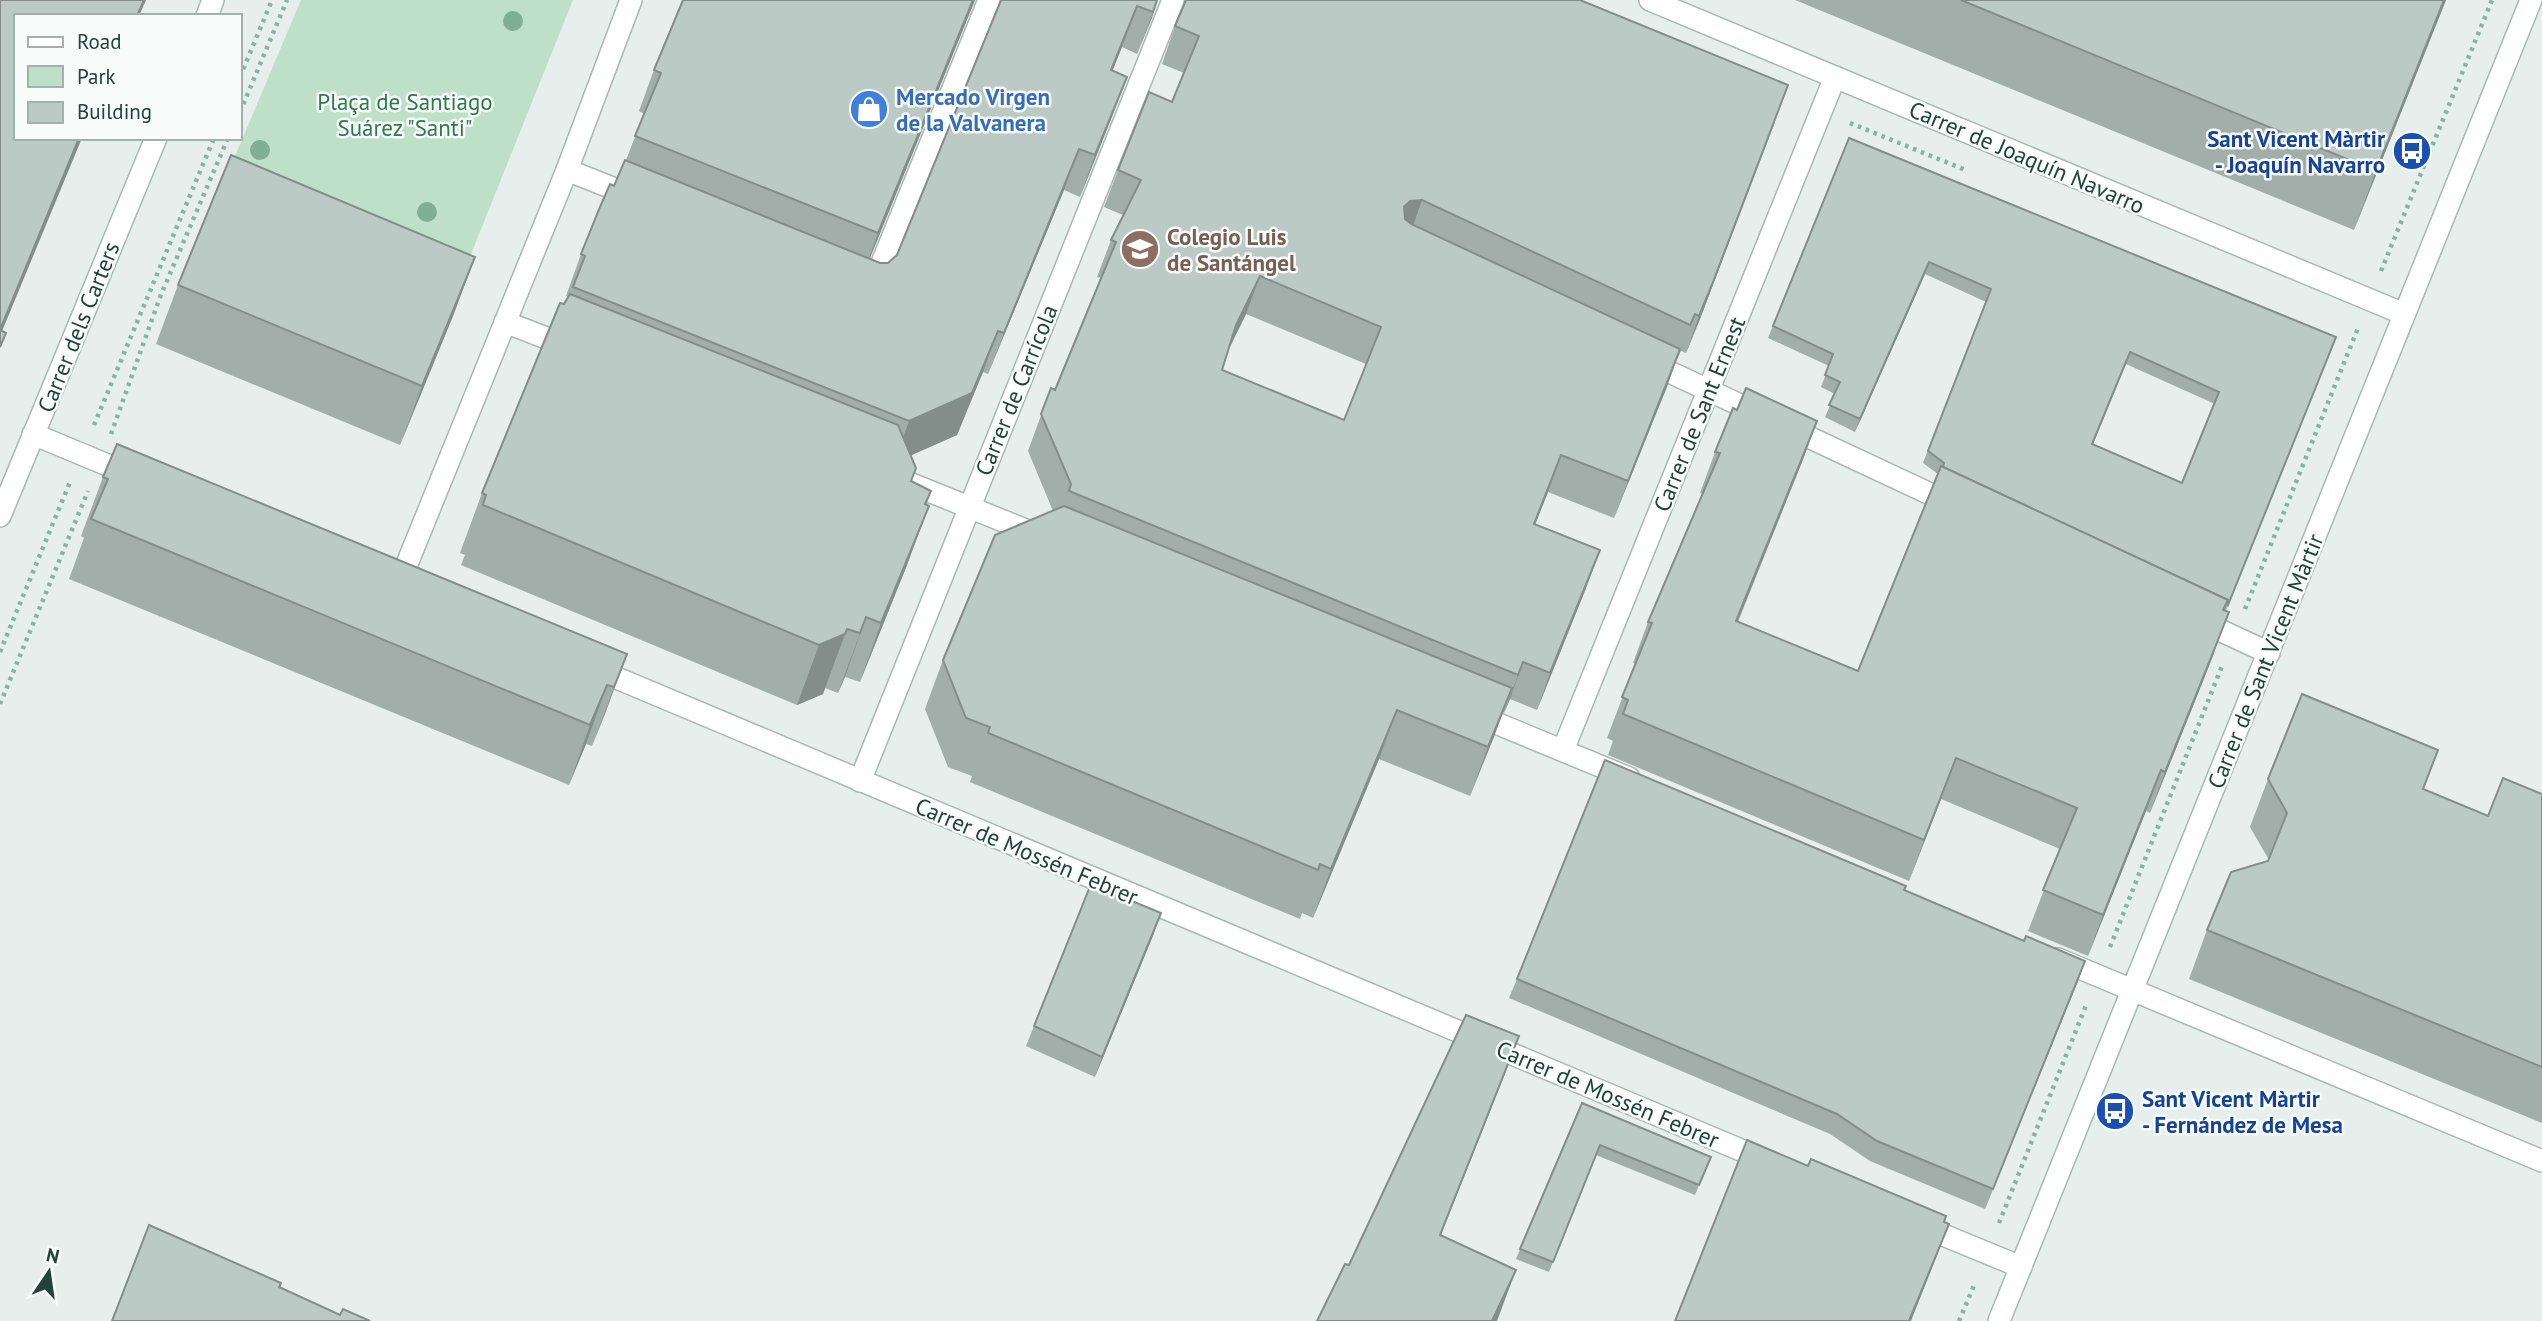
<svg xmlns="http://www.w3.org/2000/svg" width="2542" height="1321" font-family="'PT Sans',sans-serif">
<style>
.green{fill:#bfe0c8}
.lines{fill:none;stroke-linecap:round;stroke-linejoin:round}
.lane-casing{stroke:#a8b8b2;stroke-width:24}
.street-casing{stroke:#a8b8b2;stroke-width:24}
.secondary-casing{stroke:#a4bbb3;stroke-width:24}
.path{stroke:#86b3a5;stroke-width:4.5;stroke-dasharray:3.5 5;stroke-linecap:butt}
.lane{stroke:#fff;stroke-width:21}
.street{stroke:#fff;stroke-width:21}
.secondary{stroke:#fff;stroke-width:21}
.tree{fill:#80af93}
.wall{fill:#a1aea9;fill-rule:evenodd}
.shaded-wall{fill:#838d89}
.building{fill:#bbcac4;stroke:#838d89;stroke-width:2;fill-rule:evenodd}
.labels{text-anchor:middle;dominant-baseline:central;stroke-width:5;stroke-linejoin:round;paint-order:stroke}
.shop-label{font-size:23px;font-weight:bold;fill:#366cbe;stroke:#f7fbf9;text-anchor:start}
.park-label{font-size:23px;fill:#2d7a4b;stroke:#f7fbf9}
.transit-label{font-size:23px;font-weight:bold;fill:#164399;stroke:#f7fbf9;text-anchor:end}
.street-label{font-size:23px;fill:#24423a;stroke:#f7fbf9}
.education-label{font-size:23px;font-weight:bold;fill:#785e54;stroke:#f7fbf9;text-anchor:start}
</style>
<rect width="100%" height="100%" fill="#e6efeb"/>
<polygon class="green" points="301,0 573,0 469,259 230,168"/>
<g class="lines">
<g class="lane-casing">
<g id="lane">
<polyline points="567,170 635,197"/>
<polyline points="871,290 989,0"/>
</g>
</g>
<g class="street-casing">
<g id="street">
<polyline points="1650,0 2404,314"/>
<polyline points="505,322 572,348"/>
<polyline points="1646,361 1956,506"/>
<polyline points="33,434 134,476"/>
<polyline points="904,481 1043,537"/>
<polyline points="398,586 567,170 631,0"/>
<polyline points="2198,620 2269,653"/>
<polyline points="593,668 1767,1161"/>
<polyline points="1474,714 1629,778"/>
<polyline points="1563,750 1835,77"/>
<polyline points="860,781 1173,0"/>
<polyline points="2058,959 2542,1161"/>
<polyline points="1919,1225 2021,1267"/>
</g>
</g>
<g class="secondary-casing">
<g id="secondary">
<polyline points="207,16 213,0"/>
<polyline points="0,516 156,138"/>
<polyline points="1999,1321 2531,0"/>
</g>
</g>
<g class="path">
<polyline points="240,77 272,0"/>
<polyline points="240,112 287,0"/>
<polyline points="1850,123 1968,171"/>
<polyline points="2381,271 2492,0"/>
<polyline points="94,425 214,138"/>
<polyline points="111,434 160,297 228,138"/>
<polyline points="2245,609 2358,328"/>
<polyline points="0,652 70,482"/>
<polyline points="0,704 88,491"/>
<polyline points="2110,947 2222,666"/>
<polyline points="1999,1223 2087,1003"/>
<polyline points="1959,1321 1975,1283"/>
</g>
<use href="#lane" class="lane"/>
<use href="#street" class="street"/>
<use href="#secondary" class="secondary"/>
</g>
<g class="tree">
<circle cx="513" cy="21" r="10"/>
<circle cx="260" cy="150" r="10"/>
<circle cx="427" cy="212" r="10"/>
</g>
<g class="wall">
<polygon points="683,0 975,0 870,258 880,263 888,263 897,255 1001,0 1158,0 1137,54 1122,47 1112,71 1111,119 1080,197 1064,190 988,374 983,372 957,435 911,455 912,482 931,491 907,565 860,682 845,677 838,693 825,688 823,694 797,705 461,565 465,555 460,553 482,493 568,297 566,296 581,254 626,160 644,114 639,111 654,70"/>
<polygon points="1795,0 2446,0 2354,230"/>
<path d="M1175,26L1775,122L1700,319L1686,353L1681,351L1676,362L1614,518L1548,492L1535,525L1586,588L1537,710L1510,699L1504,713L1503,712L1470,796L1379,759L1313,918L1302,913L1300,919L970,782L972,776L948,767L925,709L943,660L1053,511L1028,451L1051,388L1055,390L1101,278L1097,277L1111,240L1123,215L1104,207L1118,170L1172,102L1184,73L1162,64ZM1246,314L1366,364L1344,420L1222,370L1228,351Z"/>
<path d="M1849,138L2331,350L2226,611L2214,654L2203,681L2150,813L2146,811L2088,956L2028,931L2060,849L1941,799L1909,881L1608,755L1613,741L1607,738L1635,664L1633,663L1648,622L1703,494L1700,493L1715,452L1737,410L1817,421L1802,462L1738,622L1858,671L1938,474L1923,463L1986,302L1925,274L1855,432L1825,417L1835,394L1821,387L1829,366L1768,338ZM2126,364L2215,404L2182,483L2093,444Z"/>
<polygon points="475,257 453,316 400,445 156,344 178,285"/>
<polygon points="103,477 627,654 592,746 586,744 569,785 69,579 84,538 81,536"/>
<polygon points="2268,779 2424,789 2488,816 2542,794 2542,1123 2189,979 2207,930 2269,860 2250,827"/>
<polygon points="1904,890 2078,981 1985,1209 1870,1161 1830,1134 1509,998 1517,979"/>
<polygon points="1154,933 1095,1077 1026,1046 1034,1026"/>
<polygon points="1582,1103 1711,1157 1695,1195 1596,1155 1549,1272 1516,1259"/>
</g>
<g class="shaded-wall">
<polygon points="144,0 146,0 139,16 137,16"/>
<polygon points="973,0 975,0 863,275 878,233"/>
<polygon points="1157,0 1152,18 1137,54 1153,12"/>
<polygon points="2444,0 2446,0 2354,230 2376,171"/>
<polygon points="1137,6 1122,47 1096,112 1111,70"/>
<polygon points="1127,77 1111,119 1080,197 1095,155"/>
<polygon points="1788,85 1700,319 1686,353 1699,316"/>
<polygon points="79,138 82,138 0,336 0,330"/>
<polygon points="1079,149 1064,190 988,374 1004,333"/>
<polygon points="1422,200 1409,237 1391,244 1404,207 1410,201"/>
<polygon points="475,257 453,316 400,445 422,386"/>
<polygon points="1929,262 1925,274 1855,432 1860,419"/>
<polygon points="1260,276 1246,314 1222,363 1236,325"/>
<polygon points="998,331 983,372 957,435 894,463 909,421"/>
<polygon points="1680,349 1667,387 1614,518 1628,481"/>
<polygon points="1817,421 1802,462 1721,662 1736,621"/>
<polygon points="1561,455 1548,492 1520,562 1534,524"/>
<polygon points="929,506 907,565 860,682 881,623"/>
<polygon points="1600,550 1586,588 1537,710 1550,673"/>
<polygon points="2229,612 2203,681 2150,813 2165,772"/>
<polygon points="866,617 845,677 838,693 860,633"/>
<polygon points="845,634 823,694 797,705 819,645"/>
<polygon points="627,654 605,714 592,746 614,687"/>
<polygon points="1523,662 1510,699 1504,713 1518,675"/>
<polygon points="607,685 586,744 569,785 590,725"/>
<polygon points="1512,688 1494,737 1470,796 1488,747"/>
<polygon points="1397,710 1379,759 1313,918 1331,869"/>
<polygon points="1956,758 1941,799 1909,881 1924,840"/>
<polygon points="2161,770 2146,811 2088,956 2103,915"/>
<polygon points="1161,913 1154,933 1095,1077 1102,1057"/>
<polygon points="2085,961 2078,981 1985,1209 1993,1189"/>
<polygon points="1519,1036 1502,1081 1423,1280 1440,1235"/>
<polygon points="1949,1224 1932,1268 1911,1321 1909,1321"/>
<polygon points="1516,1270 1497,1321 1492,1321"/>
</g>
<g class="building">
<polygon points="0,0 144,0 137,16 16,16 16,138 79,138 0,330 6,333 0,347"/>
<polygon points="683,0 973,0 878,233 635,136 661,73 654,70"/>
<polygon points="1001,0 1157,0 1153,12 1137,6 1111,70 1127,77 1095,155 1079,149 1004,333 998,331 972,393 909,421 573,287 585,256 581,254 600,207 610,184 614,186 625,160 880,263 888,263 897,255"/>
<path d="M1186,0H1580L1788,85L1713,282L1699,316L1695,314L1690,325L1422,200L1410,201L1404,207L1405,219L1411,224L1680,349L1628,481L1561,455L1534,524L1600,550L1550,673L1523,662L1518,675L1069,491L1071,484L1041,414L1051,388L1055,390L1116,242L1111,240L1141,180L1118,170L1149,92L1172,102L1199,36L1175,26ZM1260,276L1381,327L1344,420L1222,370L1236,325Z"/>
<polygon points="1961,0 2444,0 2376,171"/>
<path d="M1849,138L2336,337L2228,605L2227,604L2228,600L1943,467L1944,463L1928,451L1991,289L1929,262L1860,419L1829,405L1840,382L1825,375L1833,354L1773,326ZM2130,352L2219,392L2182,483L2092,444Z"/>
<polygon points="231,155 475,257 422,386 178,285"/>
<polygon points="570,294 898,425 916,468 911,481 931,491 925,504 929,506 881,623 866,617 860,633 847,629 845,634 819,645 483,505 486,495 482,493 560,303 564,304"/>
<polygon points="1746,388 1817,421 1736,621 1858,671 1941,466 2228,600 2223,610 2229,612 2218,640 2165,772 2161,770 2103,915 2043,890 2077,808 1956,758 1924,840 1623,714 1628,700 1622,697 1652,623 1648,622 1720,453 1715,452 1733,408 1737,410"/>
<polygon points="117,444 627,654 614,687 607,685 590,725 91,519 108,479 103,477"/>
<polygon points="1064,506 1512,688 1488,747 1397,710 1331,869 1320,864 1318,870 988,733 990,727 966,718 943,660 995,535"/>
<polygon points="2302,694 2438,750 2423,789 2488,816 2503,778 2542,794 2542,1067 2207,930 2231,872 2268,861 2287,813 2268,779"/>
<polygon points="1605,760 1906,886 1904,890 2024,941 2026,936 2085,961 1993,1189 1877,1141 1837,1114 1517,979"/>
<polygon points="1091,884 1161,913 1102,1057 1034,1026"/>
<polygon points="1466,1015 1519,1036 1440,1235 1516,1270 1492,1321 1317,1321 1345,1264 1349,1265"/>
<polygon points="1582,1103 1711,1157 1699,1185 1600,1145 1553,1262 1520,1249"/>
<polygon points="1747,1140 1808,1166 1811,1159 1946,1216 1944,1222 1949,1224 1909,1321 1675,1321"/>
<polygon points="149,1225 281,1283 279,1287 340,1315 343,1309 370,1321 112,1321"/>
</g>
<defs>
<g id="shop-disc" transform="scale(2.0125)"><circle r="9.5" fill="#3f7fe0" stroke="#f7fbf9"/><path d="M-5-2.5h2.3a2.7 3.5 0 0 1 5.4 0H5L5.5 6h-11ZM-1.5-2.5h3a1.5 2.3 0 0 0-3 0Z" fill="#fff"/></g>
<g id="bus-disc" transform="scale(2.0125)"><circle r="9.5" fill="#1a4fb4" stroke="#f7fbf9"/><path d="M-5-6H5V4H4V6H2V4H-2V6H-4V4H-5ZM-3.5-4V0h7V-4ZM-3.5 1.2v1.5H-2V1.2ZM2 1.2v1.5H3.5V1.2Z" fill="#fff"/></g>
<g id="school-disc" transform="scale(2.0125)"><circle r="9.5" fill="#8d6e63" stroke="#f7fbf9"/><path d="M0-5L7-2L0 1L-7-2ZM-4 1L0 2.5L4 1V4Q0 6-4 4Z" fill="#fff"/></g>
</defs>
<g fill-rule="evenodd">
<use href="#shop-disc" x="869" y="109"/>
<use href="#bus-disc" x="2412" y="151"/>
<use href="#school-disc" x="1140" y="249"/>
<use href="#bus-disc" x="2115" y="1111"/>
</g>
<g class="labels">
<g class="shop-label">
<text x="896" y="96">Mercado Virgen<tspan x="896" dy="26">de la Valvanera</tspan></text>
</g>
<g class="park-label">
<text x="405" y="101">Plaça de Santiago<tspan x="405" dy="26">Suárez "Santi"</tspan></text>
</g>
<g class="transit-label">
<text x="2385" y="138">Sant Vicent Màrtir<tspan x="2385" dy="26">- Joaquín Navarro</tspan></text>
<text x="2142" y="1098" text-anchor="start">Sant Vicent Màrtir<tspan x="2142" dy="26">- Fernández de Mesa</tspan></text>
</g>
<g class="street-label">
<text transform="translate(2027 157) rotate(23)">Carrer de Joaquín Navarro</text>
<text transform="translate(78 327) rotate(-68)">Carrer dels Carters</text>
<text transform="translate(1016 390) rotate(-68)">Carrer de Carrícola</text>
<text transform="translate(1699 414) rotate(-68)">Carrer de Sant Ernest</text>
<text transform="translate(2265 661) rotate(-68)">Carrer de Sant Vicent Màrtir</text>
<text transform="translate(1027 851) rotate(23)">Carrer de Mossén Febrer</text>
<text transform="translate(1608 1094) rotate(23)">Carrer de Mossén Febrer</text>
</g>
<g class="education-label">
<text x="1167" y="236">Colegio Luis<tspan x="1167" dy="26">de Santángel</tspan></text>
</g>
</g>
<rect x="14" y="14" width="228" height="126" fill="#f7fbf9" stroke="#a3b1ad" stroke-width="2"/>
<rect x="28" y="37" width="35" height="10" fill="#ffffff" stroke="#a3b1ad" stroke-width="2"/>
<text x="77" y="49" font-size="21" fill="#24423a">Road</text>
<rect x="28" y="66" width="35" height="21" fill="#bfe0c8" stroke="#a3b1ad" stroke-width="2"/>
<text x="77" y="84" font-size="21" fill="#24423a">Park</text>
<rect x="28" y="102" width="35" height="21" fill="#bbcac4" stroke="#a3b1ad" stroke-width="2"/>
<text x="77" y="119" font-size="21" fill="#24423a">Building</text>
<g transform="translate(49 1272) rotate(13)" stroke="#f7fbf9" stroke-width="5" paint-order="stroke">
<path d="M0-5L12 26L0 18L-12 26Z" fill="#24423a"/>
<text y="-10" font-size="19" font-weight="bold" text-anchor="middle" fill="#24423a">N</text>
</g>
</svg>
